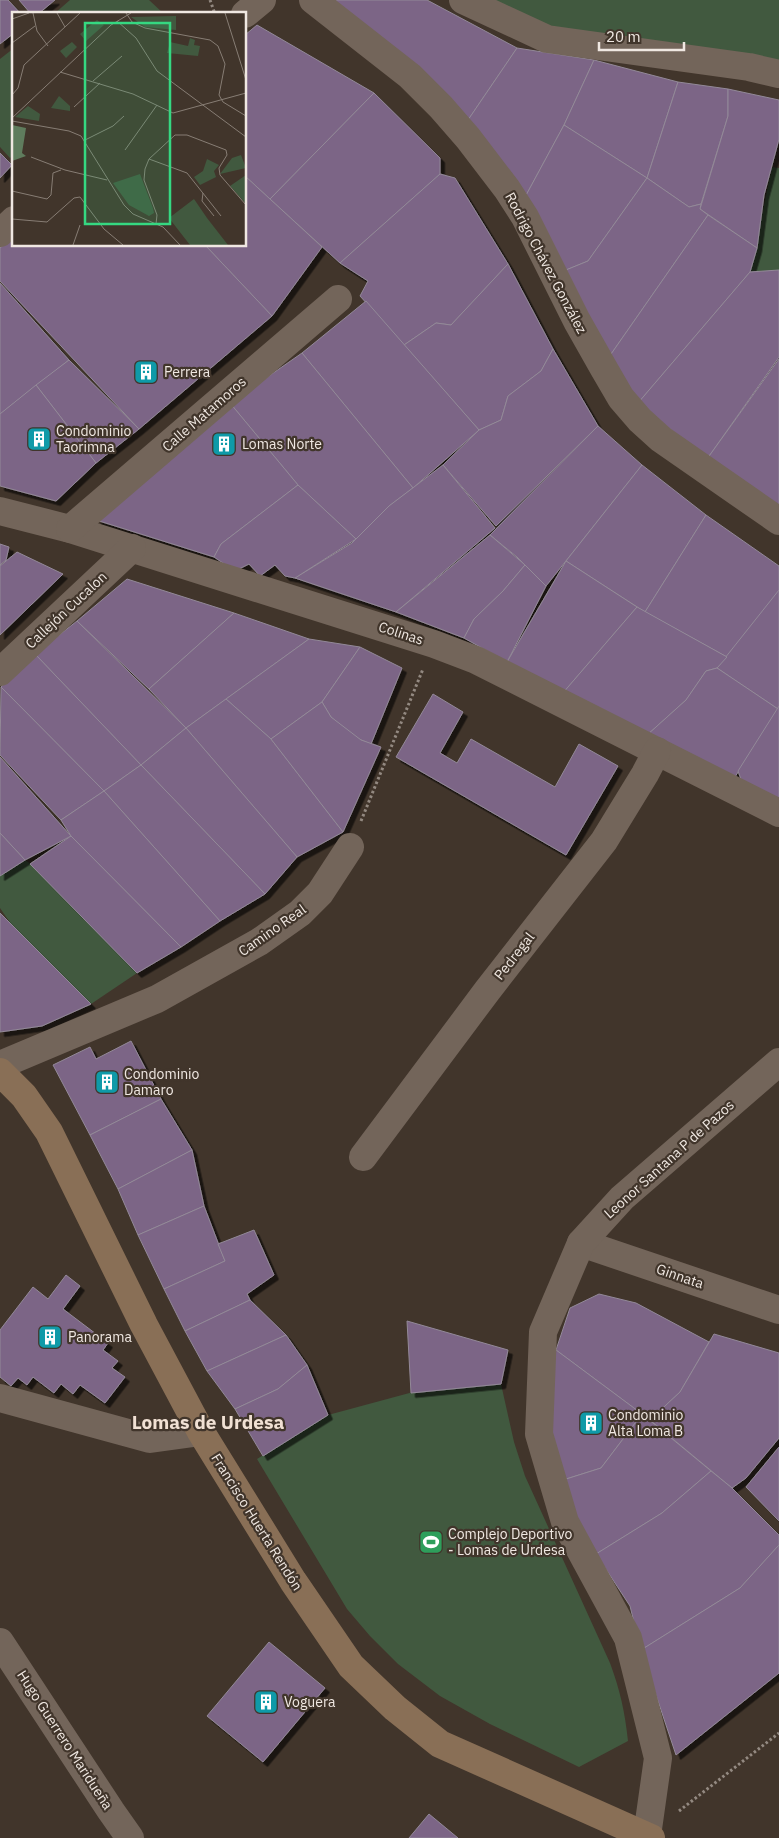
<svg xmlns="http://www.w3.org/2000/svg" width="779" height="1838" font-family="'IBM Plex Sans',sans-serif">
<style>
.green{fill:#41593f}
.building{fill:#7b6586;stroke:#938998;filter:url(#shadow)}
.lines{fill:none;stroke-linecap:round;stroke-linejoin:round}
.path{stroke:#938981;stroke-width:3;stroke-dasharray:2.5 2.5;stroke-linecap:butt}
.street{stroke:#73655a;stroke-width:28}
.secondary{stroke:#896f56;stroke-width:28}
.labels{text-anchor:middle;dominant-baseline:central;stroke-width:4.5;stroke-linejoin:round;paint-order:stroke}
.street-label{font-size:14px;fill:#f0e8e2;stroke:#41352b}
.poi-label{font-size:14px;fill:#f0e8e2;stroke:#41352b;text-anchor:start}
.district-label{font-size:19px;font-weight:bold;fill:#f1e1d4;stroke:#41352b}
.inset-road{fill:none;stroke:#877d74;stroke-width:1}
.view{fill:#35d881;fill-opacity:0.15;stroke:#35d881;stroke-width:2.5}
.inset-edge{fill:none;stroke:#f0e8e2;stroke-width:2.5}
</style>
<defs>
<filter id="shadow"><feDropShadow dx="4.5" dy="4.5" stdDeviation="0" flood-color="#0009"/></filter>
</defs>
<rect width="100%" height="100%" fill="#41352b"/>
<g class="green">
<polygon points="70,0 149,0 164,14 54,14"/>
<polygon points="482,0 779,0 779,63 549,33"/>
<polygon points="14,48 14,155 10,158 0,147 0,59"/>
<polygon points="772,167 779,168 779,270 750,272"/>
<polygon points="25,860 41,871 137,973 91,1004 11,924 0,908 0,876"/>
<path d="M501,1384L514,1442L525,1476L610,1663C620,1690 625,1712 628,1741L579,1767L490,1724L440,1696L398,1664L370,1636L347,1609L257,1459L328,1415L428,1388Z"/>
</g>
<g class="building">
<polygon points="0,0 8,0 21,14 14,14 14,33 0,44"/>
<polygon points="19,0 55,0 38,14 31,14"/>
<polygon points="328,0 427,0 517,48 468,120"/>
<polygon points="257,25 374,93 270,199 245,176 245,35"/>
<polygon points="517,48 594,60 564,125 524,199 468,120"/>
<polygon points="594,60 678,82 647,178 564,125"/>
<polygon points="678,82 728,89 728,116 701,204 689,207 647,178"/>
<polygon points="728,89 779,100 779,139 764,195 757,248 700,209 728,116"/>
<polygon points="374,93 440,158 440,174 340,263 270,199"/>
<polygon points="564,125 647,178 588,261 561,272 524,199"/>
<polygon points="0,153 12,165 0,178"/>
<polygon points="440,174 455,178 508,264 451,325 436,323 404,345 360,296 368,281 340,263"/>
<polygon points="245,176 322,247 272,316 205,245 245,245"/>
<polygon points="647,178 689,207 701,204 700,209 708,215 609,357 561,272 588,261"/>
<polygon points="708,215 757,248 750,272 638,403 609,357"/>
<polygon points="14,236 14,245 205,245 272,316 139,429 0,281 0,248"/>
<polygon points="508,264 553,349 541,371 508,396 501,420 479,430 404,345 436,323 451,325"/>
<polygon points="779,270 779,357 707,459 638,403 750,272"/>
<polygon points="0,283 69,360 0,414"/>
<polygon points="366,301 479,430 413,488 302,353"/>
<polygon points="553,349 598,426 496,526 443,465 479,430 501,420 508,396 541,371"/>
<polygon points="302,353 413,488 389,506 356,539 298,485 230,403"/>
<polygon points="779,359 779,510 707,459"/>
<polygon points="69,360 139,429 96,463 36,385"/>
<polygon points="36,385 96,463 56,501 0,486 0,414"/>
<polygon points="230,403 298,485 221,544 214,557 96,520"/>
<polygon points="598,426 642,465 546,586 517,557 490,535"/>
<polygon points="443,465 495,528 396,612 295,578 352,543 389,506"/>
<polygon points="642,465 706,515 645,612 566,561"/>
<polygon points="298,485 356,539 295,578 285,576 275,565 260,576 249,564 235,571 214,557 221,544"/>
<polygon points="706,515 779,566 779,591 727,657 645,612"/>
<polygon points="490,535 525,565 503,591 474,619 464,638 396,612"/>
<polygon points="0,544 9,547 6,560 0,565"/>
<polygon points="17,552 63,574 0,635 0,566"/>
<polygon points="566,561 637,607 562,694 507,662"/>
<polygon points="525,565 546,586 507,662 464,638 474,619 503,591"/>
<polygon points="127,579 234,613 149,689 77,621"/>
<polygon points="779,590 779,706 778,709 717,668"/>
<polygon points="637,607 727,657 717,668 706,671 686,700 646,736 562,694"/>
<polygon points="234,613 309,639 186,728 149,689"/>
<polygon points="77,621 186,728 141,765 35,654"/>
<polygon points="309,639 360,647 322,702 271,739 226,699"/>
<polygon points="360,647 402,668 371,744 354,737 331,717 322,702"/>
<polygon points="35,654 141,765 104,791 1,687"/>
<polygon points="717,668 778,709 733,780 646,736 686,700 706,671"/>
<polygon points="1,687 104,791 61,820 0,755"/>
<polygon points="433,694 463,712 440,753 457,763 471,739 555,787 579,744 618,766 566,855 396,757"/>
<polygon points="226,699 271,739 343,832 297,857 186,728"/>
<polygon points="322,702 331,717 361,740 381,747 343,832 271,739"/>
<polygon points="779,706 779,801 742,782 738,771"/>
<polygon points="186,728 297,857 265,894 141,765"/>
<polygon points="0,757 71,836 25,860 0,833"/>
<polygon points="141,765 265,894 220,921 104,791"/>
<polygon points="104,791 220,921 181,947 71,836 61,820"/>
<polygon points="0,833 25,860 0,876"/>
<polygon points="71,836 181,947 137,973 30,864"/>
<polygon points="0,913 91,1004 42,1026 0,1032"/>
<polygon points="131,1041 161,1099 90,1135 53,1065 90,1047 96,1059"/>
<polygon points="161,1099 192,1150 118,1189 90,1135"/>
<polygon points="192,1150 204,1206 138,1235 118,1189"/>
<polygon points="204,1206 225,1261 164,1289 138,1235"/>
<polygon points="254,1230 274,1275 247,1294 250,1300 185,1331 164,1289 225,1261 218,1244"/>
<polygon points="66,1275 80,1286 63,1309 108,1343 103,1350 118,1361 112,1368 125,1377 105,1403 80,1385 73,1394 61,1384 54,1393 33,1377 27,1385 18,1378 11,1386 0,1377 0,1330 33,1287 48,1299"/>
<polygon points="599,1294 636,1303 709,1342 680,1392 650,1420 556,1350 570,1308"/>
<polygon points="250,1300 286,1335 207,1371 185,1331"/>
<polygon points="407,1321 508,1350 501,1384 411,1393"/>
<polygon points="714,1334 779,1353 779,1438 746,1478 732,1488 650,1420 680,1392"/>
<polygon points="286,1335 307,1365 278,1389 235,1409 207,1371"/>
<polygon points="556,1350 642,1414 601,1468 563,1480 547,1433 550,1362"/>
<polygon points="307,1365 328,1415 263,1456 235,1409 278,1389"/>
<polygon points="642,1414 711,1471 662,1513 596,1554 575,1518 563,1480 601,1468"/>
<polygon points="779,1447 779,1521 746,1487"/>
<polygon points="711,1471 732,1488 779,1535 779,1545 740,1588 641,1650 630,1606 596,1554 662,1513"/>
<polygon points="779,1545 779,1673 676,1755 641,1650 740,1588"/>
<polygon points="269,1642 325,1688 263,1762 207,1716"/>
<polygon points="429,1814 458,1838 409,1838"/>
</g>
<g class="lines">
<g class="path">
<polyline points="210,0 215,14"/>
<polyline points="361,821 423,669"/>
<polyline points="679,1811 779,1733"/>
</g>
<g class="street">
<polyline points="313,0 410,76 441,107 468,138 507,189 525,217 577,321 603,367 621,398 640,420 661,439 779,521"/>
<polyline points="463,0 547,39 749,67 779,74"/>
<polyline points="245,14 262,0"/>
<polyline points="0,233 14,220"/>
<polyline points="0,511 70,529 434,644 476,660 779,813"/>
<polyline points="70,529 338,299"/>
<polyline points="0,672 132,548"/>
<polyline points="0,1065 157,999 259,942 300,913 320,893 350,847"/>
<polyline points="363,1157 487,991 604,841 645,774 657,751"/>
<polyline points="581,1243 779,1310"/>
<polyline points="0,1398 150,1439 201,1432"/>
<polyline points="0,1642 111,1811 130,1838"/>
<polyline points="647,1836 658,1758 628,1638 565,1522 539,1434 543,1332 581,1243 622,1198 779,1062"/>
</g>
<polyline class="secondary" points="0,1072 24,1096 49,1132 144,1325 201,1432 293,1581 351,1666 395,1708 440,1744 651,1838"/>
</g>
<defs>
<g id="building-square" transform="scale(1.25)"><rect x="-9" y="-9" width="18" height="18" rx="4" fill="#0f9aa8" stroke="#41352b"/><path d="M-4-6H4V6H1V3H-1V6H-4ZM-2.5-4.3h1.7v1.8h-1.7ZM.8-4.3h1.7v1.8H.8ZM-2.5-1h1.7V.8h-1.7ZM.8-1h1.7V.8H.8Z" fill="#fff"/></g>
<g id="stadium-square" transform="scale(1.25)"><rect x="-9" y="-9" width="18" height="18" rx="4" fill="#2e9e5b" stroke="#41352b"/><path d="M0-5a6.5 5 0 1 0 0 10a6.5 5 0 1 0 0-10ZM-3.5-1.8h7v3.6h-7Z" fill="#fff"/></g>
</defs>
<g fill-rule="evenodd">
<use href="#building-square" x="146" y="372"/>
<use href="#building-square" x="39" y="439"/>
<use href="#building-square" x="224" y="444"/>
<use href="#building-square" x="107" y="1082"/>
<use href="#building-square" x="50" y="1337"/>
<use href="#building-square" x="591" y="1423"/>
<use href="#stadium-square" x="431" y="1542"/>
<use href="#building-square" x="266" y="1702"/>
</g>
<g class="labels">
<g class="street-label">
<text transform="translate(546 263) rotate(62)">Rodrigo Chávez González</text>
<text transform="translate(204 414) rotate(-41)">Calle Matamoros</text>
<text transform="translate(66 610) rotate(-43)">Callejón Cucalon</text>
<text transform="translate(401 633) rotate(18)">Colinas</text>
<text transform="translate(272 930) rotate(-35)">Camino Real</text>
<text transform="translate(514 956) rotate(-52)">Pedregal</text>
<text transform="translate(669 1159) rotate(-42)">Leonor Santana P de Pazos</text>
<text transform="translate(680 1276) rotate(19)">Ginnata</text>
<text transform="translate(257 1522) rotate(58)">Francisco Huerta Rendón</text>
<text transform="translate(65 1740) rotate(57)">Hugo Guerrero Maridueña</text>
</g>
<g class="poi-label">
<text x="164" y="372">Perrera</text>
<text x="56" y="431">Condominio<tspan x="56" dy="16">Taorimna</tspan></text>
<text x="242" y="444">Lomas Norte</text>
<text x="124" y="1074">Condominio<tspan x="124" dy="16">Damaro</tspan></text>
<text x="68" y="1337">Panorama</text>
<text x="608" y="1415">Condominio<tspan x="608" dy="16">Alta Loma B</tspan></text>
<text x="448" y="1534">Complejo Deportivo<tspan x="448" dy="16">- Lomas de Urdesa</tspan></text>
<text x="284" y="1702">Voguera</text>
</g>
<g class="district-label">
<text x="208" y="1422">Lomas de Urdesa</text>
</g>
</g>
<g transform="translate(12 12)">
<rect width="234" height="234" fill="#41352b"/>
<path d="M164,4V18L133,15L119,5ZM85,8L92,13L74,29L68,22ZM178,26L183,28L182,33L188,34L186,44L155,41L158,30L176,34ZM60,30L65,35L54,46L48,39ZM47,84L58,94V99L39,96ZM16,94L28,102L27,109L3,105ZM229,143L234,156L208,162L220,146ZM195,147L207,153L202,159L204,165L188,173L182,165L191,159ZM128,162L141,196L142,201L137,204L117,193L101,171ZM234,163V192L218,174ZM182,187L195,206L216,233H178L157,206Z" fill="#41593f"/>
<path d="M0,113L14,116L10,141L14,144L0,149Z" fill="#5f7c5d"/>
<path class="inset-road" d="M21,1L25,19L36,34M45,1L53,15M114,1L120,10L133,16L198,28L206,34L213,52L207,83L211,90L234,104M213,1L234,68M0,7L17,1M105,9L124,26L145,59L234,125M0,31L23,14M48,60L121,82L161,101L234,81M81,69L110,44M0,83L6,76L12,53L68,1M62,95L88,71M0,106L99,13L119,1M0,109L57,119L69,124L112,193L121,202L151,215L168,233M73,128L101,114L112,104M113,138L145,93M19,145L53,158L95,168M137,147L175,161L209,204M0,179L35,187L39,183L41,161L49,158M191,181L190,189L202,204M0,207L35,210L62,186L68,185L92,217L111,233M144,212L145,203L132,168L133,157L137,147L163,123H175L214,138L215,143L207,156L208,163L234,193M61,233L68,213"/>
<path class="view" d="M73,11H158V212H73Z"/>
<rect width="234" height="234" class="inset-edge"/>
</g>
<path d="M599 42v8h85v-8" fill="none" stroke="#f0e8e2" stroke-width="2.5"/>
<text x="606" y="42" font-size="15" fill="#f0e8e2" stroke="#41352b" stroke-width="4" paint-order="stroke">20 m</text>
</svg>
